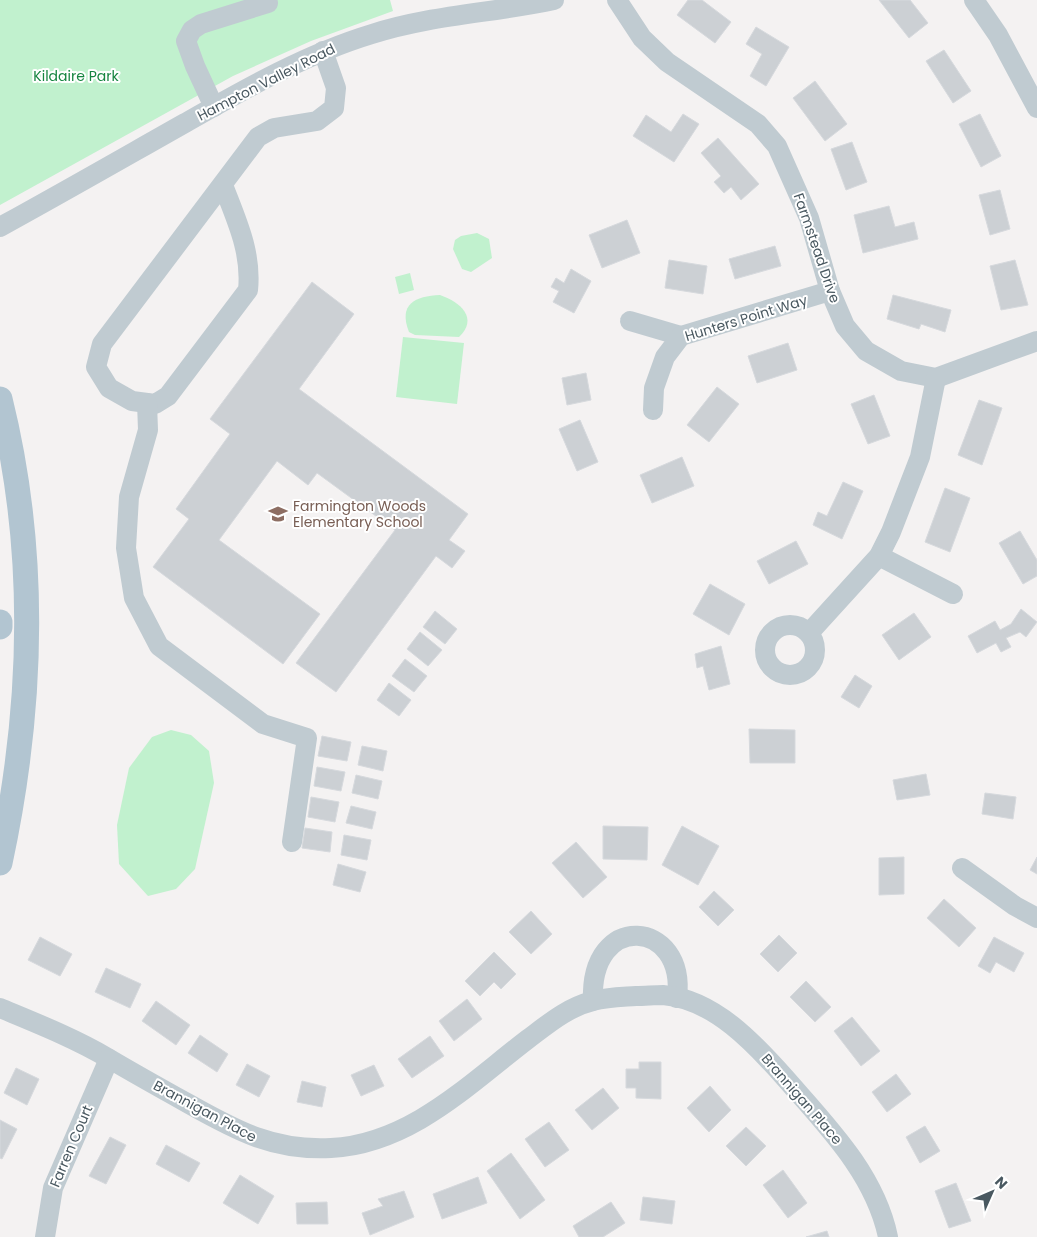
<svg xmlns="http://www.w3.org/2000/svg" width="1037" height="1237" font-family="Poppins,sans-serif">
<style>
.park{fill:#c1f1ce}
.building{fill:#ccd0d4;stroke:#d6d9dd}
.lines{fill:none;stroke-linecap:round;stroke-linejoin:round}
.minor{stroke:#c0cbd1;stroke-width:20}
.major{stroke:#b2c5d1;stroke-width:25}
.labels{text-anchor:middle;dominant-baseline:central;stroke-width:4;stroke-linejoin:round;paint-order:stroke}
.park-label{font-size:14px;fill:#168540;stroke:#fff}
.street-label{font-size:14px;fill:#495860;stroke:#fff}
.education-label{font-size:14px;fill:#785e54;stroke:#fff;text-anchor:start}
</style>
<rect width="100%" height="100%" fill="#f4f2f2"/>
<g class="park">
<polygon points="0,0 390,0 393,11 311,41 233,76 0,205"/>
<polygon points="477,233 489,239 492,258 471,272 462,269 453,249 455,240 461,236"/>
<polygon points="410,273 414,290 399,294 395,277"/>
<path d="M440,295C460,302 479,318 459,337L415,335L409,332C398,304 415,296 440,295Z"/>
<polygon points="403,337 464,343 457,404 396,397"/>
<polygon points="171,730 191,735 209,751 214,783 195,869 176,889 148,896 119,864 117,825 129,768 152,737"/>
</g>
<g class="building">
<polygon points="688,0 702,0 731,22 715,43 677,15"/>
<polygon points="879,0 910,0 928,23 909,38"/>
<polygon points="756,27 789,47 766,86 750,76 762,54 746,44"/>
<polygon points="944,50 971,91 953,103 926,61"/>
<polygon points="815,81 847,124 825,141 793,98"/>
<polygon points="683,114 699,124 674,162 633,136 646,115 671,132"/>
<polygon points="980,114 1001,156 981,167 959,124"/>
<polygon points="718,138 759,184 741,200 731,187 724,193 714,182 721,176 701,153"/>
<polygon points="852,142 867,182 846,190 831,149"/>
<polygon points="1000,190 1010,229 990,235 979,195"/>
<polygon points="889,206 895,227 914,222 918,239 863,253 854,215"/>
<polygon points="627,220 640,253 602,268 589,235"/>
<polygon points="775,246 781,266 735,279 729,259"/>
<polygon points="669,260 707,266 703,294 665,288"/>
<polygon points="1015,260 1028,305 1001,310 990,266"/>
<polygon points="571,269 591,281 574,313 553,302 559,291 551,287 556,278 564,283"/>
<polygon points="312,282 354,314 299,389 468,514 449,540 465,551 452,568 436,556 336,692 296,663 395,530 317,473 308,485 277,461 219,540 320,614 283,664 153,567 189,519 176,509 230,434 210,419"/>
<polygon points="893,295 951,310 945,332 921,324 919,329 887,319"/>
<polygon points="788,343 797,370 757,383 748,356"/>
<polygon points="586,373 591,400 567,405 562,378"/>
<polygon points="717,387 739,404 709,442 687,425"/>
<polygon points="874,395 890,436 868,444 851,404"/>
<polygon points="979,400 1002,408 982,465 958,455"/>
<polygon points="580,420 598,462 577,471 559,429"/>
<polygon points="682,457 694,486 652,503 640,475"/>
<polygon points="843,482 863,491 842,539 813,525 818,512 827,516"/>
<polygon points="945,488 970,498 950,552 925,542"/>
<polygon points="1020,531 1037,560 1037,576 1023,584 999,543"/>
<polygon points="796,541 808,564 769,584 757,561"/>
<polygon points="710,584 745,604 729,635 693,614"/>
<polygon points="1021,609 1037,622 1026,637 1020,632 1006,638 1011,647 1001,652 996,643 977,653 968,636 995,621 1000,630 1011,624"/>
<polygon points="435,611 457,629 445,644 423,627"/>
<polygon points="914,613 931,637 899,660 882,635"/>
<polygon points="420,632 442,650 428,666 407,649"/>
<polygon points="721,646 730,684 709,690 703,666 697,668 695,654"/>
<polygon points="405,659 427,676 414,692 392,676"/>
<polygon points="855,675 872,686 859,708 841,697"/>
<polygon points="389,683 411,700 399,716 377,700"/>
<polygon points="749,729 795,730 795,763 750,763"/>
<polygon points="322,736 351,742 347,761 318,756"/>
<polygon points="362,746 387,751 383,771 358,765"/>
<polygon points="317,767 345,772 341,791 314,786"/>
<polygon points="926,774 930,795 897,800 893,780"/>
<polygon points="356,775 382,781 378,799 352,793"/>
<polygon points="985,793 1016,797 1013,819 982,814"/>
<polygon points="311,797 339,802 335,822 308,817"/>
<polygon points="351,806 376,812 372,829 346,823"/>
<polygon points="603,826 648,827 647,860 603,859"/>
<polygon points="682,826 719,846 698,885 662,865"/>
<polygon points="305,828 332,832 330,852 302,848"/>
<polygon points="344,835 371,840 367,860 341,855"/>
<polygon points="576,842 607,877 583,898 552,863"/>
<polygon points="904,857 904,894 879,895 879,858"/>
<polygon points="1037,857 1037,874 1030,870"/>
<polygon points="338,864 366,872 360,892 333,885"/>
<polygon points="714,891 734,910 718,926 699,907"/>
<polygon points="944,899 976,928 959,947 927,918"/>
<polygon points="531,911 552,934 531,954 509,932"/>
<polygon points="779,935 797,953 778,972 760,954"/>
<polygon points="40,937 72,954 60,976 28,960"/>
<polygon points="994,937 1024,953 1014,972 996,962 990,973 978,966"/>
<polygon points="494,952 516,974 501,989 494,982 480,996 465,981"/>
<polygon points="106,968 141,984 130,1008 95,992"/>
<polygon points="806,981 831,1007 815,1022 790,997"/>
<polygon points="467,999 482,1019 454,1041 439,1021"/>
<polygon points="156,1001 190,1025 176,1045 142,1021"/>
<polygon points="852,1017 880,1051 861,1066 834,1031"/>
<polygon points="200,1035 228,1054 217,1072 188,1053"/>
<polygon points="430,1036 444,1056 412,1078 398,1059"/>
<polygon points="639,1062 661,1062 661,1099 636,1098 636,1088 626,1088 626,1069 639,1069"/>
<polygon points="247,1064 270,1076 259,1097 236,1085"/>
<polygon points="374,1065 384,1086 361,1096 351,1075"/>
<polygon points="16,1068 39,1079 27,1105 4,1093"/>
<polygon points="896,1074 911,1094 887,1112 872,1092"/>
<polygon points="302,1081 326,1087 322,1107 297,1102"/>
<polygon points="710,1086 731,1110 709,1132 687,1108"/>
<polygon points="603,1088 619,1108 592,1130 575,1110"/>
<polygon points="0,1120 17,1129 2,1159 0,1158"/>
<polygon points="549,1122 569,1150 545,1167 525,1139"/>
<polygon points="925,1126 940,1151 920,1163 906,1137"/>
<polygon points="746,1127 766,1146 746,1166 726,1146"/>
<polygon points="110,1137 126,1145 106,1184 89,1176"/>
<polygon points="166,1145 200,1163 189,1182 156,1164"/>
<polygon points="511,1153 545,1200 520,1219 487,1171"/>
<polygon points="783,1170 807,1203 788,1218 763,1185"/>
<polygon points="240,1175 274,1196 258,1224 223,1203"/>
<polygon points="478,1177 487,1203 442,1219 433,1194"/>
<polygon points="956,1183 971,1221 949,1228 935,1191"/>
<polygon points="404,1191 414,1217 370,1235 362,1213 383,1206 378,1199"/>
<polygon points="643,1197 675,1201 672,1224 640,1220"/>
<polygon points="327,1202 328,1224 297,1224 296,1203"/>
<polygon points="611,1202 625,1223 603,1237 579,1237 573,1226"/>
<polygon points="827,1231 829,1237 806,1237"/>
</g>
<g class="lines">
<g class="minor">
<polyline points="617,0 642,38 667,62 758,124 777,146 809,218 830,291 845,326 866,351 901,371 936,378 1037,341"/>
<polyline points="974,0 998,35 1037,108"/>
<polyline points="214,107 195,66 186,41 192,30 201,24 268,3"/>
<path d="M223,185C236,219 252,252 248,290L168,396L155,404L132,401L109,388L96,367L102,344L258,137L274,128L317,121L334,108L336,88L323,51"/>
<path d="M0,227C62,193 123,158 185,123C245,89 306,54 372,34C431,15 494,13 554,0"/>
<polyline points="630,321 681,336"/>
<polyline points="147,403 148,430 129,497 126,548 134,598 159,646 263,724 307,738 292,842"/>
<polyline points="653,410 654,388 665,357 681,336 830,291"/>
<polyline points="879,556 953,594"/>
<circle cx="790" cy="650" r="25"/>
<polyline points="809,633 879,556 891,532 920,457 936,378"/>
<polyline points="962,868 1015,906 1037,918"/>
<path d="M593,1001C589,910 687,919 677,998"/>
<path d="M0,1008C36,1023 74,1038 108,1058C135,1074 162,1089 189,1104C237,1131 274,1151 331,1148C410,1144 469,1084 528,1039C548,1024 568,1007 593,1001C607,997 622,997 636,996C645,996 654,995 663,995C714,999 755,1044 786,1079C827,1126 875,1174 888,1237"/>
<polyline points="45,1237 53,1188 109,1059"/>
</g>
<g class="major">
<path d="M0,399C38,552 33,709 0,863"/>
<polyline points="0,622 0,627"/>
</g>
</g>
<defs>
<g id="school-bare" transform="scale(1.5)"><path d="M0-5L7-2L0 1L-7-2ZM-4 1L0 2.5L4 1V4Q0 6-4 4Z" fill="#8d6e63" stroke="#fff" stroke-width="2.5" paint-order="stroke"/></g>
</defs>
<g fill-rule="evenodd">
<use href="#school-bare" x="278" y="514"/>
</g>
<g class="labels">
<g class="park-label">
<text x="76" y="76">Kildaire Park</text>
</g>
<g class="street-label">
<text transform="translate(266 82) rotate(-27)">Hampton Valley Road</text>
<text transform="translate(817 248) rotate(71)">Farmstead Drive</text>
<text transform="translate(746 318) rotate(-17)">Hunters Point Way</text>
<text transform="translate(802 1099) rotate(49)">Brannigan Place</text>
<text transform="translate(205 1111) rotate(28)">Brannigan Place</text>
<text transform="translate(71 1146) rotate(-67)">Farren Court</text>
</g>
<g class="education-label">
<text x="293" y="506">Farmington Woods<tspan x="293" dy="16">Elementary School</tspan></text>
</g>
</g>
<g transform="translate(992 1192) rotate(45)" stroke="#ffffff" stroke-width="4" paint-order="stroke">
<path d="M0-4L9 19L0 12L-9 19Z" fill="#495860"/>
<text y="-8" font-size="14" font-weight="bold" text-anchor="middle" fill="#495860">N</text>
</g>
</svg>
